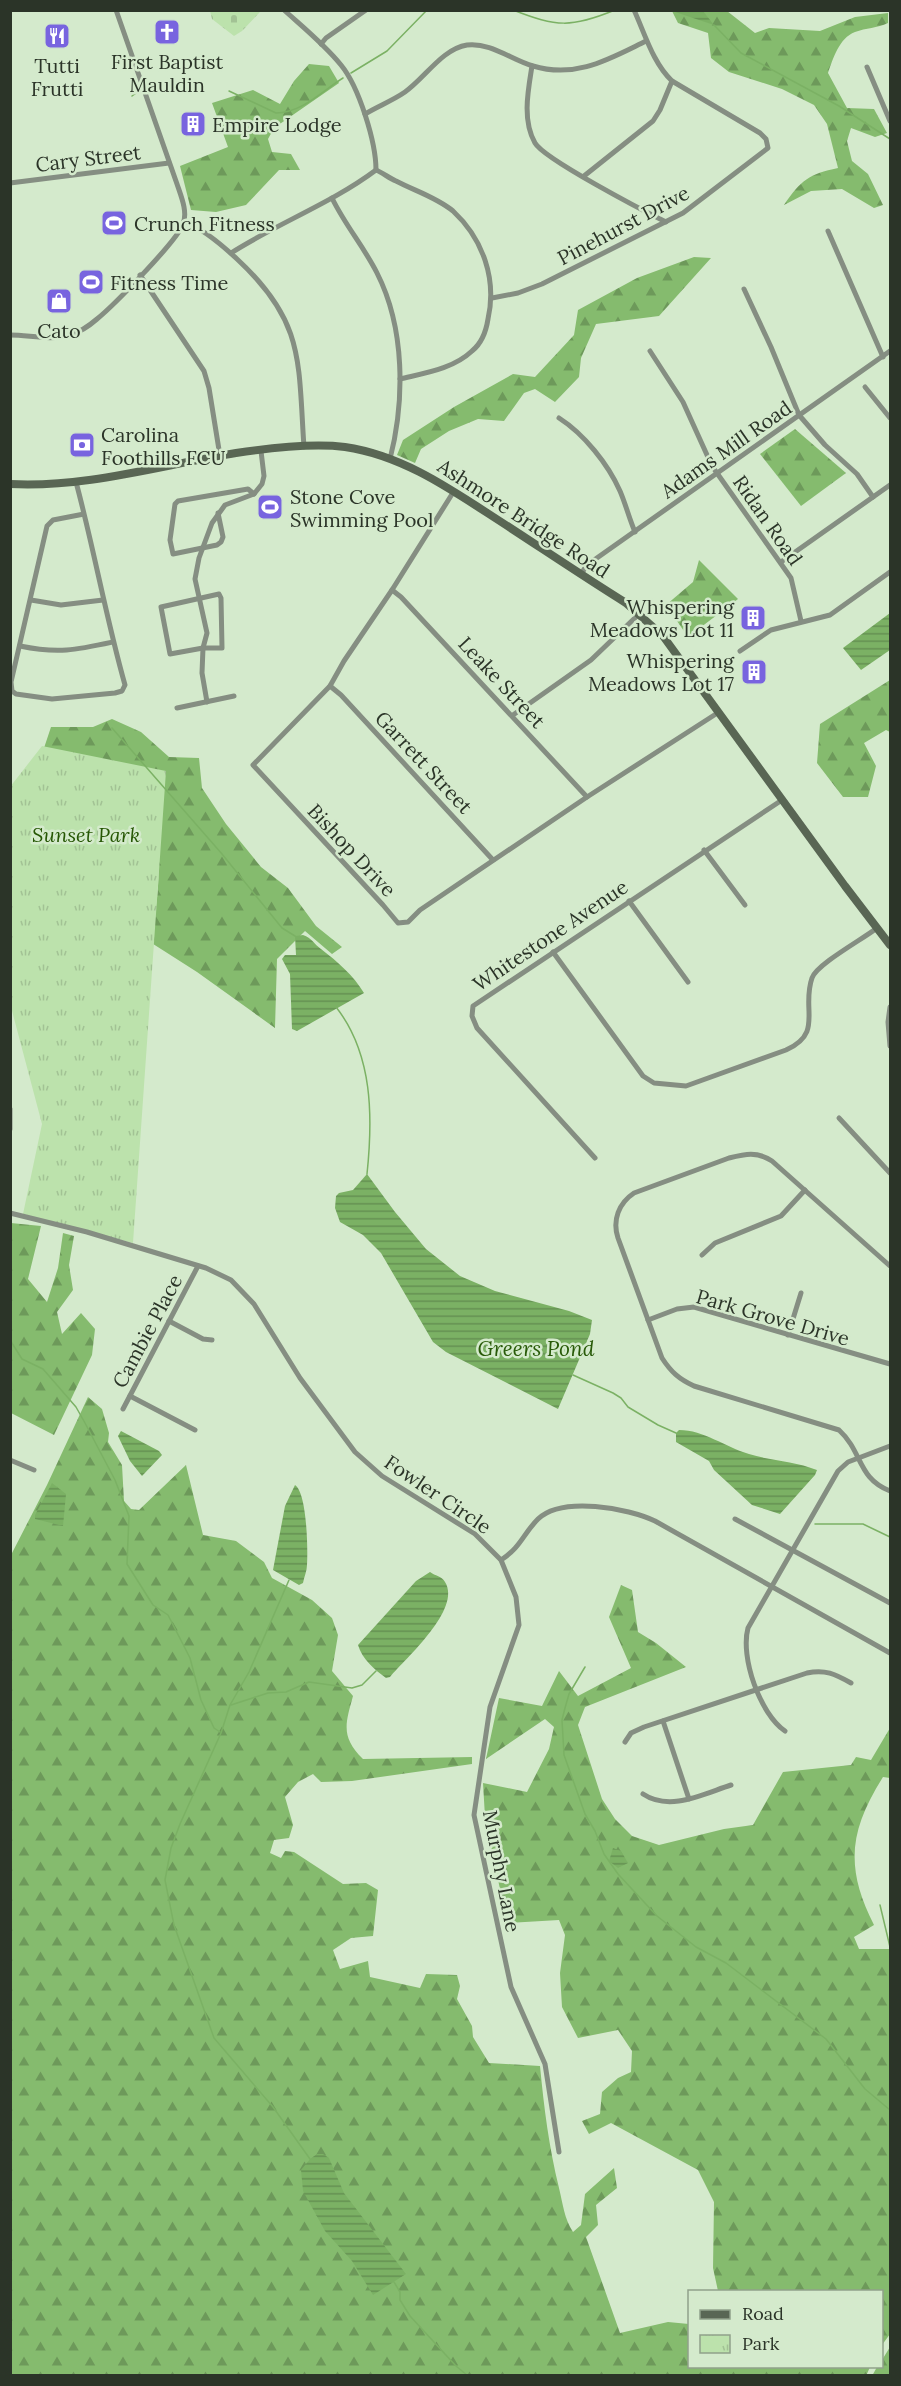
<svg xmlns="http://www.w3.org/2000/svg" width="901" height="2386" font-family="Lora,serif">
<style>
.forest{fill:url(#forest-firs)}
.cemetery{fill:url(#cemetery-stones)}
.park{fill:url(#park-tufts)}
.water{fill:url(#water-rules)}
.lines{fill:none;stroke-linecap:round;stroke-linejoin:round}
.stream{stroke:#7bb164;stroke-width:1.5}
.street{stroke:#858e82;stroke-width:5}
.secondary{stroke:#596654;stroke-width:8}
.labels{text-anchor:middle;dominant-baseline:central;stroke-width:5;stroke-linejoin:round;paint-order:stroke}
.poi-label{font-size:20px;fill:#2b3428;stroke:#d4eacc;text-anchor:start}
.street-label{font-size:20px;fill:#2b3428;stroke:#d4eacc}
.park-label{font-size:20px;font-style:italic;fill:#265704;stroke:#d4eacc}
.water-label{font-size:21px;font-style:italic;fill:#285a08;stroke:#d4eacc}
</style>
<defs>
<pattern id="forest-firs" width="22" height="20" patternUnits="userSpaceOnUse" patternTransform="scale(1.5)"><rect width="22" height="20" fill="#85bb6e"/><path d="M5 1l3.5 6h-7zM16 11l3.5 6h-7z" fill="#6d995a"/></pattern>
<pattern id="cemetery-stones" width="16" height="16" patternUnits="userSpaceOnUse" patternTransform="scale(1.5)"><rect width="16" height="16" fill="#bce2ac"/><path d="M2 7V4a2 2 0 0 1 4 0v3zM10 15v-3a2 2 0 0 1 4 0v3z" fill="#a2c294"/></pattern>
<pattern id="park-tufts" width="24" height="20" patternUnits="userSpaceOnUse" patternTransform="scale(1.5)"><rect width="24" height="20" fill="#bce2ac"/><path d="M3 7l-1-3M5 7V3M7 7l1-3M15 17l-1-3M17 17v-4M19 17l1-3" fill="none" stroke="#a2c294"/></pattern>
<pattern id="water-rules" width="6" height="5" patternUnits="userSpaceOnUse" patternTransform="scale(1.5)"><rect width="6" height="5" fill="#7bb164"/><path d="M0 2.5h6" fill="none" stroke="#659152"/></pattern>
</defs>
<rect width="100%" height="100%" fill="#d4eacc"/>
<g class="forest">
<path d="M672,11H727L755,33L769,28L820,31L855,17L888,13V23C877,28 866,28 855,32C839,38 833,59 828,73L847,108L874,109L887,133L875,137L851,128L847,141L852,161L868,174L883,205L874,208L842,189L811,191L784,205C801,180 809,174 838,168L827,124L814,105L782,89L729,72L711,58L708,33L678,23Z"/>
<polygon points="309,64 329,66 339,83 274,128 268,139 272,152 291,154 300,170 279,170 246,205 216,212 191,210 180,166 228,147 212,103 253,90 280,104 294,81"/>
<polygon points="694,257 711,258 659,316 596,324 581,358 579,377 555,402 535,389 524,393 504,421 478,419 449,431 421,449 415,463 397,455 403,440 454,407 513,374 535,377 574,335 578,310 637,278"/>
<polygon points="795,429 846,473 801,506 760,454"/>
<polygon points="699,560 738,599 688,637 666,605 693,582"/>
<polygon points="890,680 890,732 886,730 864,743 876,766 868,797 843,797 817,763 820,724"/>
<path d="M112,719L141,732L169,757L199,758L202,788L226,824L261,867L288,888L316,926L342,947L332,954L305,931L277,959L275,1028L197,972L150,942C157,905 161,878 157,840L42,754L51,727H93Z"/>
<polygon points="11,1223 41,1226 28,1279 47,1302 58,1268 63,1233 74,1236 69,1265 73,1290 57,1312 62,1334 81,1313 95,1329 92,1355 54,1435 11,1413"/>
<path d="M88,1397L102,1409L109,1433L108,1442L122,1465L124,1501L131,1509L139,1510L186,1465L203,1535L236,1541L264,1562L272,1578L312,1600L332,1618L338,1635L332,1671L353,1696C345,1725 341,1737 363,1759L472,1757V1764L352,1781L321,1782L313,1774L298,1782L285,1797L293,1825L289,1838L274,1840L270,1853L281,1858L285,1851L294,1852L343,1884L366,1883L378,1890L373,1936L351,1938L333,1950L340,1969L368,1961L370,1977L420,1988L426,1974L457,1975L460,1986L457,1999L472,2026L473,2037L489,2063L540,2066C544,2108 549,2147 559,2188C563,2204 564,2218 573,2232L581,2225L585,2194L614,2168L617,2188L596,2205L598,2225L586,2237L620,2333L668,2322L689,2324L690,2366L870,2367L866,2376H11V1555L47,1485Z"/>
<path d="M621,1585L632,1590L638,1632L656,1643L686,1667L585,1707L578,1725L602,1799L615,1819L632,1836L659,1845L724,1829L753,1825L783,1772L851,1765L856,1757L871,1760L890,1728V1778L883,1777C849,1831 845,1868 874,1925L854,1937L859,1949H890V2334L882,2345V2292L718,2291L713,2268L714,2202L698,2170L611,2123L589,2134L582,2121L600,2114L602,2092L618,2078L631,2072L632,2051L618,2030L578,2038L562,2007L560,1973L565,1935L559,1920L507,1923L485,1817L483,1783L527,1792L549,1749L554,1727L545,1719L486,1759L499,1698L542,1706L559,1671L578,1696L631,1668L609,1617Z"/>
<polygon points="890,2347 890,2375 872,2376 877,2367 882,2366 882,2360"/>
</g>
<polygon class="cemetery" points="210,11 210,10 261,11 242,31 234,36 212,19"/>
<polygon class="park" points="42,746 166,771 133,1243 23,1214 42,1124 11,1007 10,787"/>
<g class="water">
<polygon points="672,11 703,11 714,25"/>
<polygon points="890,613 890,650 861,670 843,648"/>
<path d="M303,935C312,938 314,944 321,949C338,962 353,975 364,993L297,1031L292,1029L290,974L282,959L285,955H296L295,936Z"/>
<polygon points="367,1174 395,1212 426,1249 460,1276 495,1291 569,1311 592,1320 590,1334 558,1409 446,1352 433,1342 381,1253 363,1235 340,1222 335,1208 336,1196 339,1193 353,1190"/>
<path d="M679,1430C704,1430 725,1447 749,1454C771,1461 795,1461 817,1470L815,1475L780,1514L752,1505L714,1470L709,1461L676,1442V1433Z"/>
<polygon points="121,1431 159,1451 162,1455 142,1476 130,1461 118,1436"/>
<polygon points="52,1483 66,1494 63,1526 35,1519 35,1515"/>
<path d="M295,1485C307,1493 308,1549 307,1565C307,1571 304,1577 303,1583L299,1585L273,1570L285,1506Z"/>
<path d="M430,1572C435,1576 442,1576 445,1582C462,1609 406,1658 390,1677L386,1678C375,1670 362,1659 358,1645L416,1581Z"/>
<polygon points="613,1848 621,1851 628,1863 618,1868 609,1861"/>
<polygon points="317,2154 323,2154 329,2158 344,2193 406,2274 373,2295 352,2261 325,2231 303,2191 301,2170 310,2159"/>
</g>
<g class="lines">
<g class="stream">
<path d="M513,10C557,27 571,28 615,10"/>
<polyline points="714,25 741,53 839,106 890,139"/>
<polyline points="351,73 387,51 427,10"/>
<path d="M229,91L276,113C302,113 322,91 343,78"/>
<polyline points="132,96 139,91"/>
<polyline points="112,728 222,854 282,928 295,936"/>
<path d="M336,1007C373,1054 373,1117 367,1174"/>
<polyline points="10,1340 22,1359 43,1369 76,1407 85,1423 115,1480 129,1516 127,1564 153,1605 168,1615 190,1658 201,1700 214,1728 220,1732"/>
<polyline points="573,1375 613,1393 621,1398 628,1407 658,1425 676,1433"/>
<polyline points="815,1524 863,1524 890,1537"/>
<polyline points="289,1580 249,1672 230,1705 221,1733 180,1824 171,1848 165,1880 174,1925 214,2038 273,2107 310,2159"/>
<polyline points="585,1667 569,1694 565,1708 562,1720 564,1755 585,1814 595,1831 604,1854 618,1874 657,1916 696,1947 726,1963 826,2039 865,2089 890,2110"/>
<polyline points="231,1705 268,1693 286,1692 309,1682 352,1688 362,1685 376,1671"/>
<polyline points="880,1905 890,1947"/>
<polyline points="394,2282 400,2292 400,2300 410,2316 456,2366 468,2376"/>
</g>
<g class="street">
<path d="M284,10C304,28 325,45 341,65C359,87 376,142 376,170"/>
<polyline points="321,44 326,38 366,10"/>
<path d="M532,66C528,91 522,120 535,143C544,159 644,211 666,222"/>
<polyline points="867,67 890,121"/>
<path d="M365,114C378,106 392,101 405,92C425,78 442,49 467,45C490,42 512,60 533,66C576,79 609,59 646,41"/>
<path d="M376,170C383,173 389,178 396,181C415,191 436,197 453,211C483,239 497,279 488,319C486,332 482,343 472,351C453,369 425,373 400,379"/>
<polyline points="584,176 653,121 660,110 672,81"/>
<polyline points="10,183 169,163"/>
<path d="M332,198C345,225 364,247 377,273C405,328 405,400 390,459"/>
<path d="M184,221C203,229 222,245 237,259C305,322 298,361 304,447"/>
<polyline points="828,231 883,357"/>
<path d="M231,253C278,223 332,203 376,170"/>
<polyline points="140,275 204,371 209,388 220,456"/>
<polyline points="744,289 771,347 799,415 825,445 857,474 873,497"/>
<path d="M492,298L518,293L542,284L683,213L768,148L766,139L760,133L672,81C653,63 645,34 634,10"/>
<path d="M10,335C30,335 50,341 70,335C80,332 89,326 97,319C113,306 178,240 183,224C188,212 181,196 177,184L116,10"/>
<polyline points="650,351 683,402 712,466 791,578 801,621"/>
<polyline points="865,387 890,418"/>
<path d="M559,418C584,434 608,464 620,491C626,505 629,518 635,532"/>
<path d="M76,482C94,549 106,618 125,685L122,691L115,693L52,699L16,694L12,691L11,682L47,526L53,520L84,514"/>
<polyline points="454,491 392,590 344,661 330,686 253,765 383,905 398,923 408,922 420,910 587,797 719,712"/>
<polyline points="218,513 223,537 221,542 217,545 173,554 170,540 175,504 178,501 248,489 254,494"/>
<polyline points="781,562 890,485"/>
<polyline points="581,574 587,565 890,351"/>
<polyline points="392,590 401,597 587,797"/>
<polygon points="219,594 221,598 222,648 203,648 170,654 161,607"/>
<polyline points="31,600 61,605 103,600"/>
<path d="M20,646C58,654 76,650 113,642"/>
<polyline points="740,651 771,630 830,615 890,572"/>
<polyline points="330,686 341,695 493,860"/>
<polyline points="207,702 202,673 203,648 207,633 195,579 199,558 212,523 225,505 254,494 262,484 264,476 261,451"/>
<polyline points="177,708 234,696"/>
<polyline points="513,715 591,660 639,614"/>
<polyline points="704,850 745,905"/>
<polyline points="629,901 688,982"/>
<path d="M553,952L643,1076L654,1083L686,1086L786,1050C824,1033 801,1009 812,978C817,964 863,939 877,928"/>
<polyline points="890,1007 888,1022 890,1046"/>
<polyline points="10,1109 10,1129"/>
<polyline points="839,1118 890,1173"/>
<polyline points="595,1158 477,1028 472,1016 473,1006 782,800"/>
<polyline points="10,1213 87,1232 206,1268 231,1280 254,1304 300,1378 355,1452 382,1476 475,1534 501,1560 516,1597 519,1625 490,1707 474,1815 511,1987 545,2064 559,2152"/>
<polyline points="702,1255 715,1243 781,1216 805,1190"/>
<path d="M890,1266L772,1161C757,1151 745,1154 729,1158L634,1193C619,1203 612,1220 618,1238L662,1358C671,1372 679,1379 694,1386L839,1430C863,1452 857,1478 890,1491"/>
<polyline points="648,1320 677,1309 694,1307 890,1364"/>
<polyline points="169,1321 203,1339 212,1340"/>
<polyline points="788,1335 801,1293"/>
<polyline points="130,1396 195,1430"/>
<polyline points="123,1409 198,1266"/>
<polyline points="10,1460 34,1470"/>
<polyline points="735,1519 890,1603"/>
<path d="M501,1560C521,1547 523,1534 538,1519C562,1496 628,1508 655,1521L890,1653"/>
<polyline points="663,1721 689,1799"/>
<path d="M785,1731C760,1714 740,1657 748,1628L838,1471L848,1462L890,1446"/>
<path d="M625,1742L631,1733L644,1727L807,1673C825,1669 835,1674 851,1683"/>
<path d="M643,1794C670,1812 703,1794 731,1785"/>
</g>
<path class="secondary" d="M10,484C87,488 161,465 236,453C269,448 312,443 345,447C400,455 446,486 492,516C537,545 581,575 626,603L663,636L845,886L890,945"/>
</g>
<defs>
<g id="church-square" transform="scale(1.35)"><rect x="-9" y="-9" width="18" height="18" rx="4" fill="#7864df" stroke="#d4eacc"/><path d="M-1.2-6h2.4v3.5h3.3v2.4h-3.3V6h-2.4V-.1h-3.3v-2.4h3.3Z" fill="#fff"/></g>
<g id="restaurant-square" transform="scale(1.35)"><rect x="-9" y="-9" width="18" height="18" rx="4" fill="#7864df" stroke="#d4eacc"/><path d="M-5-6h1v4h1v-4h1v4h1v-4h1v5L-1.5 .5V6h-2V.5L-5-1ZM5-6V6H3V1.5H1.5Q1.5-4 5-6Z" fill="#fff"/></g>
<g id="building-square" transform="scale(1.35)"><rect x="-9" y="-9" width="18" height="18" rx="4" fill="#7864df" stroke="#d4eacc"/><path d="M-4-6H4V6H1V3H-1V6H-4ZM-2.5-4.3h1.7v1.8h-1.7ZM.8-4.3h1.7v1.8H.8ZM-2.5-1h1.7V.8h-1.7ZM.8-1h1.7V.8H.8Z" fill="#fff"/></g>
<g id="stadium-square" transform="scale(1.35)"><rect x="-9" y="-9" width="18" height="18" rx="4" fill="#7864df" stroke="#d4eacc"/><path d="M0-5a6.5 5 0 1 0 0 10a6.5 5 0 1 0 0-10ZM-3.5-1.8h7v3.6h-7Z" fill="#fff"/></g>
<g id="shop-square" transform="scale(1.35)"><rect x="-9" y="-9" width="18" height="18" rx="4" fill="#7864df" stroke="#d4eacc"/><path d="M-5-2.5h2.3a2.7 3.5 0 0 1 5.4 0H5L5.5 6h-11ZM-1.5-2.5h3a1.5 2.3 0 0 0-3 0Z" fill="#fff"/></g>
<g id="bank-square" transform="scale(1.35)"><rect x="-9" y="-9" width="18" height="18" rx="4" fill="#7864df" stroke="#d4eacc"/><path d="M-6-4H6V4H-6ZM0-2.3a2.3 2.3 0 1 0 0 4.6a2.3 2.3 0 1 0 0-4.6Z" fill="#fff"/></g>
</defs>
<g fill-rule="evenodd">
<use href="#church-square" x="167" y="32"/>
<use href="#restaurant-square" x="57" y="36"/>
<use href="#building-square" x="193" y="124"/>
<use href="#stadium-square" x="114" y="223"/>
<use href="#stadium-square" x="91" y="282"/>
<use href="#shop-square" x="59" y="301"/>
<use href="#bank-square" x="82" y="445"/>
<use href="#stadium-square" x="270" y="507"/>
<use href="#building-square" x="753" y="618"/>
<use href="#building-square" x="754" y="672"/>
</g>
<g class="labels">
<g class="poi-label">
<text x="167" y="61" text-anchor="middle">First Baptist<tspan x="167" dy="23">Mauldin</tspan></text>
<text x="57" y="65" text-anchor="middle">Tutti<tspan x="57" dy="23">Frutti</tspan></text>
<text x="212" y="124">Empire Lodge</text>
<text x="134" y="223">Crunch Fitness</text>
<text x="110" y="282">Fitness Time</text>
<text x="59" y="330" text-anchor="middle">Cato</text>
<text x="101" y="434">Carolina<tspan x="101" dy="23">Foothills FCU</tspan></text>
<text x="290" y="496">Stone Cove<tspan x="290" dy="23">Swimming Pool</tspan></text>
<text x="734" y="606" text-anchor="end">Whispering<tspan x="734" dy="23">Meadows Lot 11</tspan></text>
<text x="734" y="660" text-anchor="end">Whispering<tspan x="734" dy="23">Meadows Lot 17</tspan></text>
</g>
<g class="street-label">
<text transform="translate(88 158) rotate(-7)">Cary Street</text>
<text transform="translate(623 225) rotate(-28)">Pinehurst Drive</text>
<text transform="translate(726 449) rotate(-35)">Adams Mill Road</text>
<text transform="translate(524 518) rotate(33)">Ashmore Bridge Road</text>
<text transform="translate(768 520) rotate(55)">Ridan Road</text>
<text transform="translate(502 682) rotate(47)">Leake Street</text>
<text transform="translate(424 762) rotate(47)">Garrett Street</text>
<text transform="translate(352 850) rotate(47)">Bishop Drive</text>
<text transform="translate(550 935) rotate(-34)">Whitestone Avenue</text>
<text transform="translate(773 1317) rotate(16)">Park Grove Drive</text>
<text transform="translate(147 1331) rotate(-62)">Cambie Place</text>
<text transform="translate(438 1494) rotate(34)">Fowler Circle</text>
<text transform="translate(502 1871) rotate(79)">Murphy Lane</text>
</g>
<g class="park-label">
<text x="86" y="834">Sunset Park</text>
</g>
<g class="water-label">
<text x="536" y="1348">Greers Pond</text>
</g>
</g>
<rect width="901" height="2386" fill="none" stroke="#2b3428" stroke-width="24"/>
<rect x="688" y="2290" width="195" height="78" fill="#d4eacc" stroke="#90a18a" stroke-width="1.5"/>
<rect x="700" y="2310" width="30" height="9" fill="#596654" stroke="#90a18a" stroke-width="1.5"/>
<text x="742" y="2320" font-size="18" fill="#2b3428">Road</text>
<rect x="700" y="2335" width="30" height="18" fill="url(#park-tufts)" stroke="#90a18a" stroke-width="1.5"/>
<text x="742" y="2350" font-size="18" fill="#2b3428">Park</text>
</svg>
